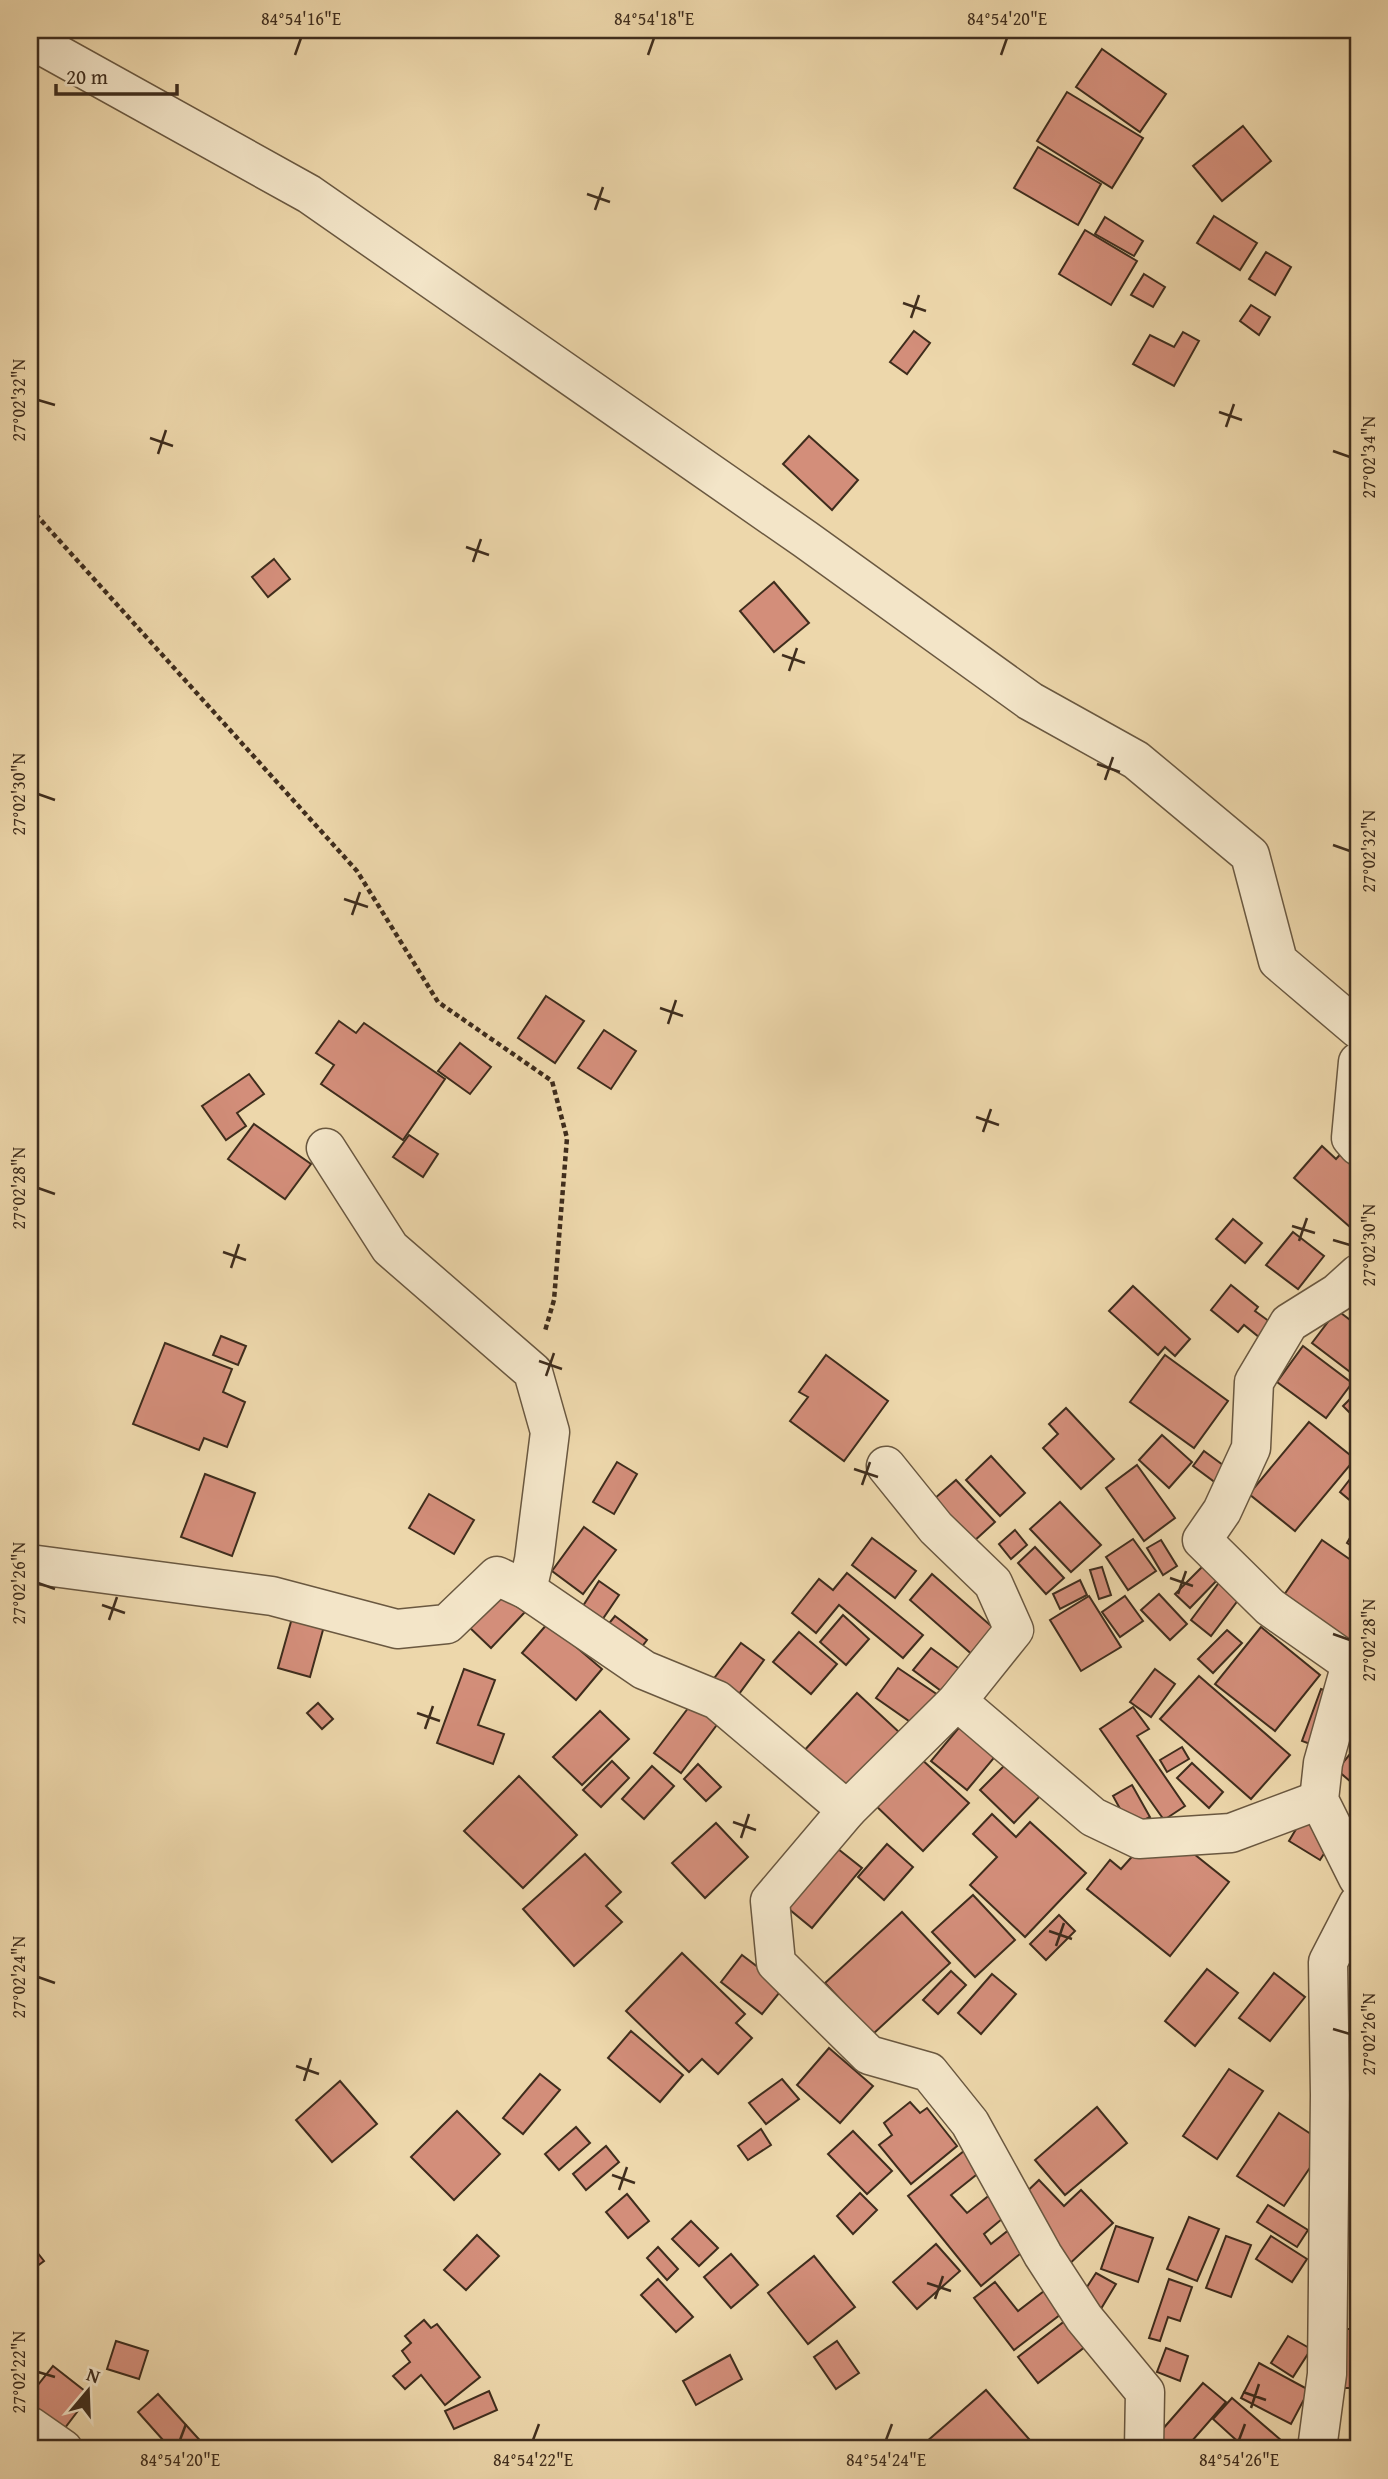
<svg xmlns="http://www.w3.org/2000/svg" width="1388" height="2479" font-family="'Gentium Book Plus',serif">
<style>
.building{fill:#d38e7a;stroke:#3f2d1d;stroke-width:2}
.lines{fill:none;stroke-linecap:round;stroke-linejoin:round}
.minor-casing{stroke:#6a5840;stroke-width:41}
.path{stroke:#3f2d1d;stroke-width:4.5;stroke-dasharray:5 3.5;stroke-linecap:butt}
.minor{stroke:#f3e5c8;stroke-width:38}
.ticks{fill:none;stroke:#3f2d1d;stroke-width:2.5}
.neatline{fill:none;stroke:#3f2d1d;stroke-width:2.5}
.ticks-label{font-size:18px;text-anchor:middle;fill:#3f2d1d}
</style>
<rect width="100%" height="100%" fill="#edd7ab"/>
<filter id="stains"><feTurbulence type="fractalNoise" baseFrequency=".00286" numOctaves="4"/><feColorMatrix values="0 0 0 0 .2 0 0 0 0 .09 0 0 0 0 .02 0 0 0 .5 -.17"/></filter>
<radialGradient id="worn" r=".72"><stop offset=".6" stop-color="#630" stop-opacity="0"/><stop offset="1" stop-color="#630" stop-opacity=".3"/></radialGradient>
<g class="building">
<polygon points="1102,49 1166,94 1140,132 1076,87"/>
<polygon points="1067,92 1143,138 1112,188 1037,141"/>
<polygon points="1243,126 1271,161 1222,201 1193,166"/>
<polygon points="1038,147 1101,184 1078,225 1014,188"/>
<polygon points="1214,216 1257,243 1240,270 1197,243"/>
<polygon points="1105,217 1143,241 1134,256 1095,234"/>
<polygon points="1085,230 1137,261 1111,305 1059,274"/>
<polygon points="1266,252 1291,267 1275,295 1249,279"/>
<polygon points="1144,274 1165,287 1153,307 1131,295"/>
<polygon points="1251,305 1270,317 1259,335 1240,321"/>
<polygon points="914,331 930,343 907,374 890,362"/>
<polygon points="1183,332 1199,341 1174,386 1133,364 1150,335 1174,347"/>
<polygon points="809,436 858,480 832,510 783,464"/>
<polygon points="274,559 290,579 268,597 252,577"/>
<polygon points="774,582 809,623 774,652 740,611"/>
<polygon points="546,996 584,1021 555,1063 518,1038"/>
<polygon points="339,1021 356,1033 364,1023 445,1079 403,1140 321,1084 334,1065 316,1053"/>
<polygon points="604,1030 636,1051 611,1089 578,1068"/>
<polygon points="460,1043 491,1067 470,1094 438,1071"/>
<polygon points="249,1074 264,1094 237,1113 246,1126 226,1140 202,1106"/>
<polygon points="254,1124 311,1164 285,1199 228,1159"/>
<polygon points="409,1135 438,1154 423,1177 393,1157"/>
<polygon points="1322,1146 1336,1159 1346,1148 1358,1159 1358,1234 1294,1178"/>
<polygon points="1233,1219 1262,1243 1245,1263 1216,1239"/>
<polygon points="1293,1232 1324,1256 1298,1289 1266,1265"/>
<polygon points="1231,1285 1258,1307 1255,1311 1277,1327 1265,1342 1244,1325 1238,1332 1211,1310"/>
<polygon points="1133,1286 1190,1339 1175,1356 1165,1347 1158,1355 1109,1311"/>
<polygon points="1337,1310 1358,1326 1358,1378 1312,1343"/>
<polygon points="221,1336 246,1346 238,1365 213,1355"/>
<polygon points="165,1343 232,1369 223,1392 245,1402 227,1447 204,1438 199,1450 133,1424"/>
<polygon points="1303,1346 1352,1383 1326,1418 1277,1382"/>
<polygon points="826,1355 888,1401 844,1461 790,1421 808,1397 799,1392"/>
<polygon points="1165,1355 1228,1401 1194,1448 1130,1402"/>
<polygon points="1358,1391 1358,1421 1343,1406"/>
<polygon points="1066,1408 1114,1459 1081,1489 1043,1448 1058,1434 1049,1424"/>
<polygon points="1309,1422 1355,1459 1295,1531 1249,1494"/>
<polygon points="1162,1435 1192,1462 1169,1488 1139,1460"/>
<polygon points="1204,1451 1231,1471 1220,1486 1193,1466"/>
<polygon points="991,1456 1025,1493 1000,1516 966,1480"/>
<polygon points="617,1462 637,1474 614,1514 593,1502"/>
<polygon points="1137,1465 1175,1518 1144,1541 1106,1488"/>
<polygon points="1358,1469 1358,1507 1340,1492"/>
<polygon points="205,1474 255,1493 232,1556 181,1537"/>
<polygon points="956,1480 995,1522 973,1542 934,1499"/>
<polygon points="429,1494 474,1520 454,1554 409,1528"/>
<polygon points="1060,1502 1101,1545 1071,1572 1030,1529"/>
<polygon points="1358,1524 1358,1550 1347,1543"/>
<polygon points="584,1527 616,1550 583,1594 552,1571"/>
<polygon points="1015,1530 1027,1545 1011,1559 999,1544"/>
<polygon points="872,1538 916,1571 895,1598 852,1565"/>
<polygon points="1133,1539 1156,1571 1128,1590 1106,1557"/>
<polygon points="1161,1540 1177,1566 1163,1575 1147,1548"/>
<polygon points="1322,1540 1358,1565 1358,1635 1352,1643 1284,1595"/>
<polygon points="1035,1547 1064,1578 1046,1594 1018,1563"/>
<polygon points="1212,1557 1226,1571 1190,1608 1175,1594"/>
<polygon points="1102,1567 1111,1595 1099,1599 1090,1570"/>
<polygon points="847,1573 923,1635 903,1658 839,1605 816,1633 792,1613 819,1579 833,1590"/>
<polygon points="932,1574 998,1632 975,1657 910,1600"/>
<polygon points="1080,1580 1087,1595 1060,1609 1053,1594"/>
<polygon points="1221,1580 1242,1595 1211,1636 1191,1620"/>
<polygon points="599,1581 619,1595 600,1623 581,1609"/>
<polygon points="502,1590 525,1612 491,1648 468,1626"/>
<polygon points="1159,1594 1187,1624 1170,1640 1141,1610"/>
<polygon points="1089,1596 1121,1647 1081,1671 1050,1620"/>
<polygon points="1125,1596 1143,1621 1120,1637 1102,1612"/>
<polygon points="294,1611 326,1619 310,1677 278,1668"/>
<polygon points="843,1615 869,1639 846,1665 820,1642"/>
<polygon points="615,1616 647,1640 634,1657 602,1632"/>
<polygon points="548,1623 602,1669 576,1700 522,1653"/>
<polygon points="1261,1627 1320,1675 1275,1731 1215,1684"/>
<polygon points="1227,1630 1242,1643 1213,1673 1198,1659"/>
<polygon points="799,1632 837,1664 811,1694 773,1662"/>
<polygon points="741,1643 764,1660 736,1698 712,1681"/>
<polygon points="931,1648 965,1673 948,1696 913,1670"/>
<polygon points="898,1668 941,1697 919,1728 876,1698"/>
<polygon points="464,1669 495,1680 478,1725 504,1734 493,1764 437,1743"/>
<polygon points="1155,1669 1175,1684 1151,1717 1130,1702"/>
<polygon points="1199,1676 1290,1755 1251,1799 1160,1719"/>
<polygon points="1321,1689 1338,1695 1318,1747 1302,1741"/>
<polygon points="857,1693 900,1733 845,1791 802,1753"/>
<polygon points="318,1703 333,1719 322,1729 307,1713"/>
<polygon points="692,1703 719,1722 681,1773 654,1753"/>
<polygon points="1133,1707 1149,1729 1137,1736 1185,1806 1164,1820 1100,1729"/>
<polygon points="600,1711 629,1739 582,1785 553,1757"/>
<polygon points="962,1724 998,1753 967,1790 931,1761"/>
<polygon points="1358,1744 1358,1788 1337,1770"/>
<polygon points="1182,1747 1189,1759 1167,1772 1160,1760"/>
<polygon points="918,1756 969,1803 923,1851 873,1803"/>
<polygon points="1010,1760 1044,1792 1014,1823 980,1790"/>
<polygon points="612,1761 629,1778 601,1807 583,1790"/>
<polygon points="1192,1763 1223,1792 1209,1808 1177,1778"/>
<polygon points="698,1764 721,1787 706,1801 684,1779"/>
<polygon points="652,1766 674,1786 644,1819 622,1799"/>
<polygon points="519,1776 577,1835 523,1888 464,1831"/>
<polygon points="1132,1785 1150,1817 1130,1827 1113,1796"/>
<polygon points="992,1814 1016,1837 1030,1822 1086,1873 1025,1937 970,1885 997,1857 973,1834"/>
<polygon points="1302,1819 1334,1838 1320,1860 1289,1841"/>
<polygon points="716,1823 748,1857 705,1898 672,1863"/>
<polygon points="1179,1842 1229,1882 1170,1956 1087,1889 1110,1860 1121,1869 1137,1851"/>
<polygon points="887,1844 913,1867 884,1900 858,1877"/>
<polygon points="833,1845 862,1868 812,1928 784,1905"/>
<polygon points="585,1854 621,1892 606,1906 622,1922 574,1966 523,1909"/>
<polygon points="973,1895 1015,1940 975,1977 932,1932"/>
<polygon points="902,1912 950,1963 873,2034 825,1983"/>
<polygon points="1059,1915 1075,1931 1046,1960 1030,1944"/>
<polygon points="682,1953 745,2014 736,2023 752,2038 718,2074 702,2059 689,2072 626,2011"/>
<polygon points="742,1955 784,1987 762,2014 721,1982"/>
<polygon points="1207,1969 1238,1993 1195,2046 1165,2021"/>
<polygon points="951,1971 966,1985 938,2014 923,2000"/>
<polygon points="1274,1973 1305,1997 1270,2041 1239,2018"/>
<polygon points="992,1974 1016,1994 981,2034 958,2013"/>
<polygon points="1356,2006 1358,2007 1358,2047 1349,2045"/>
<polygon points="631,2031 683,2075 660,2102 608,2058"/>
<polygon points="829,2048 873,2086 840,2123 797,2085"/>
<polygon points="1229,2069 1263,2091 1217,2159 1183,2136"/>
<polygon points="540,2074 560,2090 523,2134 503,2118"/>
<polygon points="782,2079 799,2099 766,2124 749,2103"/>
<polygon points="340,2081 377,2124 332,2162 296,2120"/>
<polygon points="1358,2101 1358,2158 1339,2109"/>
<polygon points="910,2102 920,2113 927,2108 957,2146 911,2184 879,2145 892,2135 884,2123"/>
<polygon points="1097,2107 1127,2143 1065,2195 1035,2160"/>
<polygon points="457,2111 500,2154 454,2200 411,2157"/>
<polygon points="1279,2113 1326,2144 1284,2206 1237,2176"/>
<polygon points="576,2127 590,2143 559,2170 545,2154"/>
<polygon points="761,2129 771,2145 748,2160 738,2146"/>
<polygon points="853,2131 892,2171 867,2194 828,2154"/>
<polygon points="606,2146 619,2162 586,2190 573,2174"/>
<polygon points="964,2151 981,2171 951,2195 967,2213 991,2194 1008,2214 984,2234 991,2244 1010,2229 1026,2249 981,2286 908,2196"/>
<polygon points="1039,2180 1064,2206 1081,2190 1113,2223 1064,2269 1017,2201"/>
<polygon points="860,2193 877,2210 853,2234 837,2216"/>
<polygon points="627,2194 649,2221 628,2238 606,2212"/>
<polygon points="1268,2205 1308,2230 1297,2247 1257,2222"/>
<polygon points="1189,2217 1219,2229 1197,2281 1167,2269"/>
<polygon points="691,2221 718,2248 699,2266 672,2239"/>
<polygon points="1116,2226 1153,2238 1138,2282 1101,2269"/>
<polygon points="477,2235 499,2256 466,2290 444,2270"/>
<polygon points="1226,2236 1251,2245 1231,2297 1206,2288"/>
<polygon points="1271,2236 1307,2259 1292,2282 1256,2259"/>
<polygon points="936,2244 960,2271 917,2309 893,2282"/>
<polygon points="33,2247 44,2261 32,2270 30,2266 30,2249"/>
<polygon points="658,2247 678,2269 667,2280 647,2258"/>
<polygon points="731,2254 758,2285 731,2308 704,2277"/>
<polygon points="814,2256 855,2307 808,2344 768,2293"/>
<polygon points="1096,2273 1116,2284 1096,2317 1076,2304"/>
<polygon points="658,2279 693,2317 676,2332 641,2295"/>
<polygon points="1169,2279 1192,2287 1180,2321 1168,2317 1160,2341 1149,2338"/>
<polygon points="995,2282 1018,2311 1048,2288 1065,2311 1014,2350 974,2298"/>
<polygon points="1070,2317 1090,2343 1038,2383 1018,2357"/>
<polygon points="424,2320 431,2328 437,2324 480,2377 445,2405 421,2375 405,2389 393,2376 410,2362 402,2351 411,2343 405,2336"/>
<rect x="1337" y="2329" width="21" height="59"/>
<polygon points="1288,2336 1311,2349 1293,2377 1271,2363"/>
<polygon points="116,2341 148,2351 139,2379 107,2369"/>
<polygon points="837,2341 859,2373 836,2389 814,2357"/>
<polygon points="1166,2348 1188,2356 1180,2381 1157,2372"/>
<polygon points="730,2355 742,2379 696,2405 683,2381"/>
<polygon points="1259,2363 1309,2390 1291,2424 1241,2398"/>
<polygon points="53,2366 90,2395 58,2437 30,2415 30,2395"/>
<polygon points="1203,2383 1226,2402 1185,2449 1166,2449 1154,2439"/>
<polygon points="986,2390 1036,2447 1034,2449 918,2449"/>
<polygon points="489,2391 497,2410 454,2429 445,2411"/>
<polygon points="158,2394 205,2446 202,2449 171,2449 138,2412"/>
<polygon points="1232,2398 1282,2441 1274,2449 1246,2449 1213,2419"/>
</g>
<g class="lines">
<g class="minor-casing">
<g id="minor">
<polyline points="30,39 309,194 805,539 1030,701 1136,760 1250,855 1278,961 1358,1029"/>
<polyline points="1358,1062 1351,1138 1358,1146"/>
<polyline points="326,1148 390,1248 533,1372 550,1432 534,1560 527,1590"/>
<polyline points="886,1466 936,1528 993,1583 1014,1630 957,1701 847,1810 770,1901 776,1963 869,2055 929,2072 970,2123 1043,2255 1084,2318 1145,2392 1144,2449"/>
<polyline points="30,1564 272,1596 397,1629 447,1624 497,1576 527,1590 644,1670 717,1700 847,1810"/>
<polyline points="1358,1658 1351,1664 1323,1763 1319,1800 1358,1878"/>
<polyline points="1351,1664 1270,1607 1202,1540 1222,1511 1251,1448 1254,1382 1289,1323 1337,1293 1358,1274"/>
<polyline points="957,1701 1093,1817 1139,1839 1231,1833 1319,1800"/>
<polyline points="30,2426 63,2449"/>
<polyline points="1317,2449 1327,2374 1330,2095 1328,1962 1358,1904"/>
</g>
</g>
<polyline class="path" points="30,508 357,871 438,1002 552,1081 567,1138 554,1300 545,1331"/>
<use href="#minor" class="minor"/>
</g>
<path class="ticks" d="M295,55L301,38M648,55L654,38M1001,55L1007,38M587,194L610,202M595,210L603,187M903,303L926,311M911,318L919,295M38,400L55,405M1219,412L1242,420M1226,427L1234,404M150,438L173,446M1333,451L1350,457M158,454L166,430M466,547L489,555M473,562L481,539M782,655L805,663M789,671L797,648M1097,764L1120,772M1105,780L1113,757M38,794L55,800M1333,845L1350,851M344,899L368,907M352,915L360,892M660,1008L683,1016M668,1024L676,1000M976,1117L999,1125M983,1132L991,1109M38,1188L55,1194M1292,1226L1315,1233M1333,1240L1350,1245M1299,1241L1307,1218M223,1252L246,1260M231,1268L239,1244M539,1361L562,1369M546,1376L554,1353M854,1469L878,1477M862,1485L870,1462M1170,1578L1193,1586M38,1583L55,1589M1178,1594L1186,1571M102,1605L125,1613M109,1620L117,1597M1333,1634L1350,1640M417,1713L440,1721M425,1729L433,1706M733,1822L756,1830M741,1838L749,1814M1049,1931L1072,1939M1056,1946L1064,1923M38,1977L55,1983M1333,2029L1350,2034M296,2066L319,2074M304,2081L311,2058M612,2175L635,2183M619,2190L627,2167M927,2283L951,2291M935,2299L943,2276M38,2372L55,2377M1243,2392L1266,2400M1251,2408L1259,2384M180,2440L186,2424M533,2440L539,2424M886,2440L892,2424M1239,2440L1245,2424"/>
<rect width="1388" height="2479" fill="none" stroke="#edd7ab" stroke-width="77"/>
<g transform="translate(88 2391) rotate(19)" stroke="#f3e5c8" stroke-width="5" paint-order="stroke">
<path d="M0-5L12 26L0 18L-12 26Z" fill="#3f2d1d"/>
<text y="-10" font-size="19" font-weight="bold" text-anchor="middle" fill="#3f2d1d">N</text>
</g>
<path d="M56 84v10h121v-10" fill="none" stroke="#3f2d1d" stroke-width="3.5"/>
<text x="66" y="84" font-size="21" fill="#3f2d1d" stroke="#f3e5c8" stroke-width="5" paint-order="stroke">20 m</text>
<rect x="38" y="38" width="1312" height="2402" class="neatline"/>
<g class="ticks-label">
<text x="301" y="25">84°54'16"E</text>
<text x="654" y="25">84°54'18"E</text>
<text x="1007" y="25">84°54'20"E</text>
<text transform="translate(19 400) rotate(-90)" y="6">27°02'32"N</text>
<text transform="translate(1369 457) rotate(-90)" y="6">27°02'34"N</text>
<text transform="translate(19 794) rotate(-90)" y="6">27°02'30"N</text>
<text transform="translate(1369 851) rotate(-90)" y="6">27°02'32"N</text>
<text transform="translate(19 1188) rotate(-90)" y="6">27°02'28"N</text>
<text transform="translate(1369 1245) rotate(-90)" y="6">27°02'30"N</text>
<text transform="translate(19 1583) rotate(-90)" y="6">27°02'26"N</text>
<text transform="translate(1369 1640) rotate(-90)" y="6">27°02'28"N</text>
<text transform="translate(19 1977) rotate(-90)" y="6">27°02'24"N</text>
<text transform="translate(1369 2034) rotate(-90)" y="6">27°02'26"N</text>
<text transform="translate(19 2372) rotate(-90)" y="6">27°02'22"N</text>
<text x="180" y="2466">84°54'20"E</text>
<text x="533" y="2466">84°54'22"E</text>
<text x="886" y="2466">84°54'24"E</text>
<text x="1239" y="2466">84°54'26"E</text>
</g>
<rect width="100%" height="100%" filter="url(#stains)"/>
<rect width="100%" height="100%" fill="url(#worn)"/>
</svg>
